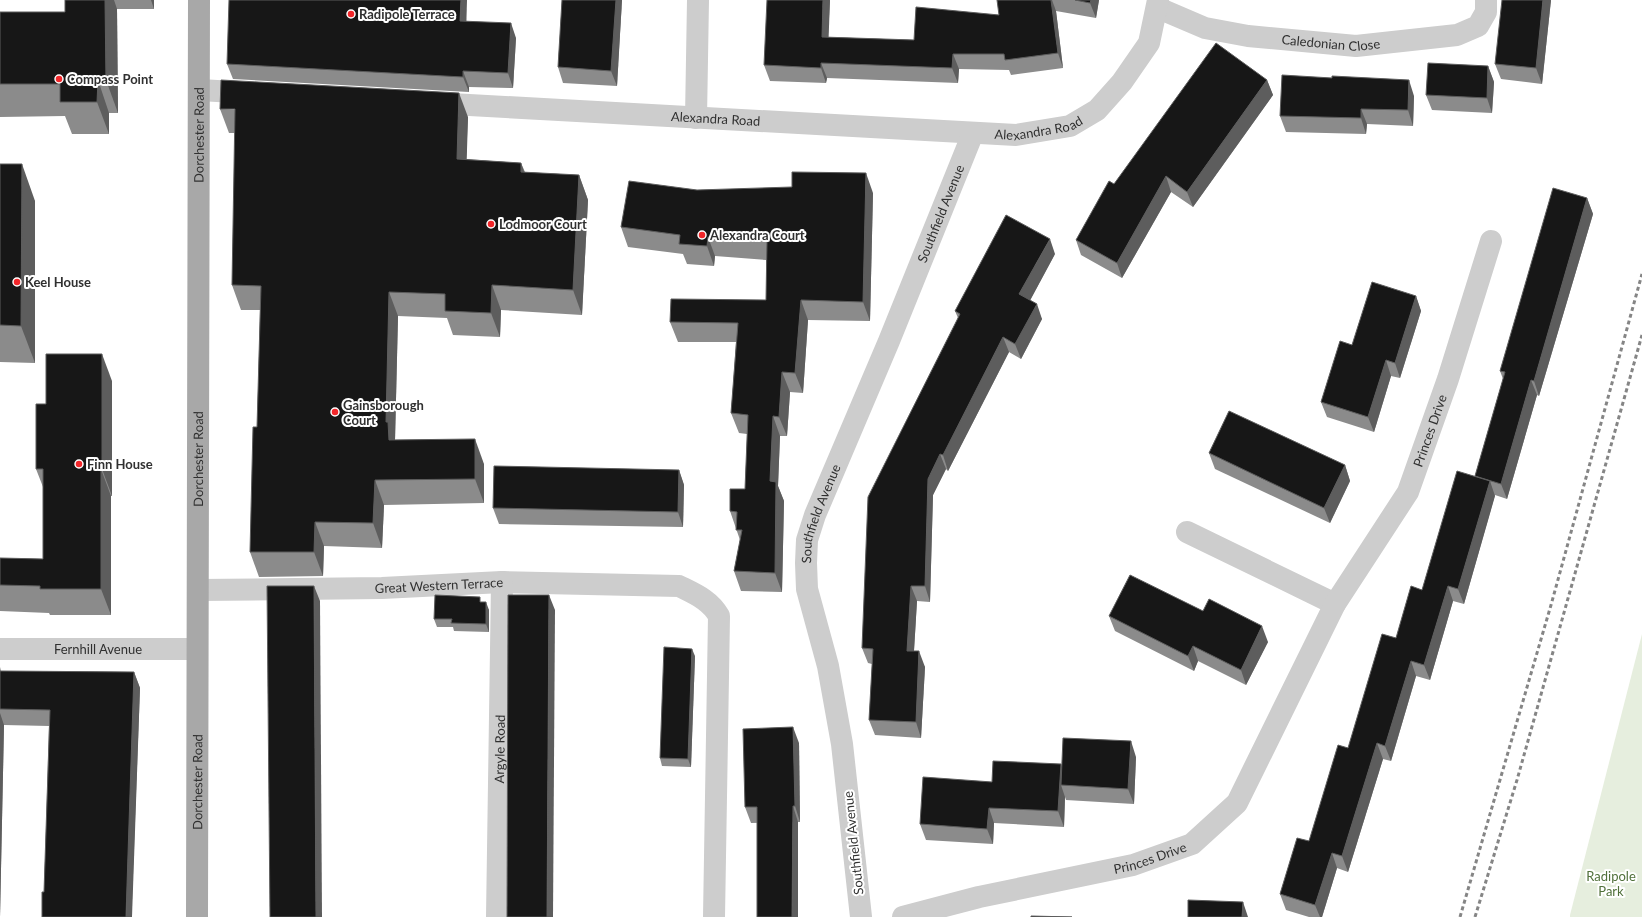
<svg xmlns="http://www.w3.org/2000/svg" width="1642" height="917" font-family="Lato,sans-serif">
<style>
.green{fill:#e6eede}
.lines{fill:none;stroke-linecap:round;stroke-linejoin:round}
.minor{stroke:#cdcdcd;stroke-width:22}
.major{stroke:#a8a8a8;stroke-width:22}
.rail{stroke:#858585;stroke-width:3;stroke-dasharray:4 3;stroke-linecap:butt}
.wall{fill:#8b8b8b}
.shaded-wall{fill:#5d5d5d}
.building{fill:#171717;stroke:#5d5d5d}
.poi-dot{fill:#f3272b;stroke:#fff;stroke-width:1.5}
.labels{text-anchor:middle;dominant-baseline:central;stroke-width:4;stroke-linejoin:round;paint-order:stroke}
.poi-label{font-size:13px;font-weight:bold;fill:#303030;stroke:#fff;text-anchor:start}
.street-label{font-size:13px;fill:#303030;stroke:#fff}
.park-label{font-size:13px;fill:#50703a;stroke:#fff}
</style>
<rect width="100%" height="100%" fill="#fff"/>
<polygon class="green" points="1642,634 1642,917 1570,917 1570,915"/>
<g class="lines">
<g class="minor">
<path id="s1" d="M1158,8L1205,28L1248,36L1356,46L1457,35L1478,26L1486,12V0"/>
<polyline points="200,90 251,93"/>
<path id="s2" d="M433,103L1016,135L1070,126L1097,110L1122,82L1149,43L1158,0"/>
<polyline points="696,118 698,0"/>
<polyline points="1187,532 1335,604"/>
<path id="s3" d="M199,590L382,588L502,582L679,586C695,594 710,600 719,616L714,917"/>
<path id="s4" d="M0,649H197"/>
<path id="s5" d="M497,917L502,582"/>
<path id="s6" d="M861,917L842,744L828,666L807,589L806,563L807,540L815,515L889,341L973,133"/>
<path id="s7" d="M903,917L979,897L1133,865L1192,844L1237,803L1335,604L1408,492L1448,379L1491,241"/>
</g>
<path class="major" id="s8" d="M197,917L199,0"/>
<g class="rail">
<polyline points="1460,917 1551,605 1642,274"/>
<polyline points="1475,917 1517,780 1642,335"/>
</g>
</g>
<g class="wall">
<polygon points="65,0 154,0 154,9 117,9 118,113 109,113 109,134 72,134 65,116 0,117 0,12 65,12"/>
<polygon points="562,0 622,0 617,86 563,83 558,67"/>
<polygon points="830,0 828,37 914,40 1051,0 1099,0 1096,18 1056,11 1063,68 1011,75 1009,70 959,69 958,83 827,78 826,83 770,81 764,65"/>
<polygon points="1551,0 1542,84 1501,79 1495,64"/>
<polygon points="466,21 516,38 513,88 469,87 469,92 233,79 227,64"/>
<polygon points="1488,66 1494,82 1492,113 1432,110 1426,95"/>
<polygon points="1267,80 1273,95 1193,207 1171,192 1122,278 1081,255 1076,240 1114,184"/>
<polygon points="1414,96 1413,126 1367,124 1366,134 1286,132 1280,116"/>
<polygon points="220,109 468,117 466,159 521,163 525,172 579,175 588,200 582,315 501,310 500,337 453,335 447,318 398,316 395,440 484,464 484,503 384,505 382,548 324,546 323,576 259,577 250,552 257,427 260,310 241,310 232,285 235,133 229,133"/>
<polygon points="0,164 35,201 35,363 0,362"/>
<polygon points="697,190 873,193 870,321 808,320 803,393 790,392 787,436 780,436 778,486 784,501 782,592 741,591 734,571 740,540 730,511 745,489 747,434 739,433 731,413 736,342 678,342 670,322 766,300 766,260 715,256 714,266 687,264 683,254 628,247 621,227"/>
<polygon points="1587,198 1593,214 1539,396 1537,395 1507,499 1495,495 1464,604 1453,601 1430,680 1416,676 1391,761 1383,759 1348,872 1337,868 1322,917 1309,917 1286,910 1280,894 1309,841 1396,638 1422,590 1475,476 1503,379 1500,371"/>
<polygon points="1055,254 1030,300 1042,319 1021,359 1009,352 948,471 946,469 933,495 930,602 917,601 914,651 925,667 921,738 875,735 869,720 872,664 868,663 862,648 958,318 955,311"/>
<polygon points="1416,296 1421,311 1400,378 1391,376 1374,432 1327,417 1321,402 1352,345"/>
<polygon points="112,381 112,496 111,496 111,615 50,615 49,613 0,611 0,558 43,559 43,487 36,469 46,404"/>
<polygon points="1209,453 1345,465 1350,481 1330,523 1215,469"/>
<polygon points="679,470 684,485 683,527 499,524 493,508"/>
<polygon points="482,602 489,610 489,632 454,631 453,627 437,627 434,619"/>
<polygon points="1109,616 1268,642 1246,685 1198,661 1194,671 1115,631"/>
<polygon points="695,656 691,767 662,766 660,758"/>
<polygon points="0,667 1,671 134,672 140,688 132,901 44,892 49,726 4,725 0,917"/>
<polygon points="799,743 800,822 751,823 745,807"/>
<polygon points="1136,757 1134,804 1066,800 1065,797 1064,827 994,823 993,844 926,840 920,824 992,782 1061,764 1062,767"/>
</g>
<g class="shaded-wall">
<polygon points="105,0 114,0 117,9 118,113 106,80"/>
<polygon points="151,0 154,0 154,9"/>
<polygon points="461,0 467,0 466,36 460,21"/>
<polygon points="616,0 622,0 617,86 611,71"/>
<polygon points="823,0 830,0 828,53 822,37"/>
<polygon points="1051,0 1052,0 1056,11 1063,68 1058,53"/>
<polygon points="1091,0 1099,0 1096,18 1090,3"/>
<polygon points="1543,0 1551,0 1542,84 1536,68"/>
<polygon points="511,23 516,38 513,88 508,73"/>
<polygon points="953,54 959,69 958,83 952,68"/>
<polygon points="821,63 827,78 826,83 821,68"/>
<polygon points="1488,66 1494,82 1492,113 1487,98"/>
<polygon points="463,71 469,87 469,92 463,77"/>
<polygon points="98,80 109,113 109,134 97,102"/>
<polygon points="1267,80 1273,95 1193,207 1187,192"/>
<polygon points="1409,80 1414,96 1413,126 1408,110"/>
<polygon points="459,93 468,117 466,183 457,159"/>
<polygon points="1361,109 1367,124 1366,134 1361,118"/>
<polygon points="521,163 530,188 521,172"/>
<polygon points="22,164 35,201 35,363 21,326"/>
<polygon points="866,173 873,193 870,321 863,302"/>
<polygon points="579,175 588,200 582,315 573,290"/>
<polygon points="1166,176 1171,192 1122,278 1117,263"/>
<polygon points="1587,198 1593,214 1539,396 1534,381"/>
<polygon points="708,237 715,256 714,266 707,246"/>
<polygon points="1050,239 1055,254 1025,310 1019,294"/>
<polygon points="492,285 501,310 500,337 491,313"/>
<polygon points="389,292 398,316 395,440 389,440 386,422"/>
<polygon points="1416,296 1421,311 1400,378 1395,363"/>
<polygon points="801,300 808,320 803,393 795,373"/>
<polygon points="1037,304 1042,319 1021,359 1015,344"/>
<polygon points="1003,337 1009,352 948,471 943,455"/>
<polygon points="102,354 112,381 112,496 102,469"/>
<polygon points="1386,360 1391,376 1374,432 1368,417"/>
<polygon points="782,372 790,392 787,436 779,417"/>
<polygon points="1531,380 1537,395 1507,499 1501,484"/>
<polygon points="773,416 780,436 778,486 784,501 782,592 775,573 770,481"/>
<polygon points="475,439 484,464 484,503 475,479"/>
<polygon points="940,454 946,469 933,495 930,602 925,586 928,479"/>
<polygon points="1345,465 1350,481 1330,523 1324,508"/>
<polygon points="101,469 111,496 111,615 101,589"/>
<polygon points="679,470 684,485 683,527 678,512"/>
<polygon points="375,480 384,505 382,548 373,523"/>
<polygon points="1490,481 1495,496 1464,604 1458,589"/>
<polygon points="315,522 324,546 323,576 314,552"/>
<polygon points="314,586 320,601 322,917 316,917"/>
<polygon points="911,586 917,601 913,667 907,651"/>
<polygon points="1448,586 1453,601 1430,680 1424,665"/>
<polygon points="549,595 555,610 553,917 547,917"/>
<polygon points="486,602 489,610 489,632 486,624"/>
<polygon points="1262,626 1268,642 1246,685 1241,670"/>
<polygon points="1193,646 1198,661 1194,671 1188,656"/>
<polygon points="692,649 695,656 691,767 688,759"/>
<polygon points="919,651 925,667 921,738 916,722"/>
<polygon points="1411,661 1416,676 1391,761 1385,746"/>
<polygon points="134,672 140,688 132,917 126,917 127,885"/>
<polygon points="0,713 4,725 0,917"/>
<polygon points="793,727 799,743 800,822 795,806"/>
<polygon points="1131,741 1136,757 1134,804 1128,789"/>
<polygon points="1377,743 1383,759 1348,872 1342,856"/>
<polygon points="1061,764 1066,780 1061,785 1065,797 1064,827 1058,811"/>
<polygon points="793,806 798,822 798,917 792,917"/>
<polygon points="989,808 994,823 993,844 987,829"/>
<polygon points="1332,853 1337,868 1322,917 1320,917 1315,905"/>
<polygon points="1243,902 1248,917 1242,917"/>
</g>
<g class="building">
<polygon points="65,0 105,0 106,80 98,80 97,102 60,102 60,84 0,84 0,12 65,12"/>
<polygon points="229,0 461,0 460,21 511,23 508,73 463,71 463,77 227,64"/>
<polygon points="562,0 616,0 611,71 558,67"/>
<polygon points="767,0 823,0 822,37 914,40 916,7 999,15 997,0 1051,0 1058,53 1005,60 1004,54 953,54 952,68 821,63 821,68 764,65"/>
<polygon points="1075,0 1091,0 1090,3"/>
<polygon points="1502,0 1543,0 1536,68 1495,64"/>
<polygon points="1216,43 1267,80 1187,192 1166,176 1117,263 1076,240 1109,181 1114,184"/>
<polygon points="1428,63 1488,66 1487,98 1426,95"/>
<polygon points="1282,75 1332,78 1332,76 1409,80 1408,110 1361,109 1361,118 1280,116"/>
<polygon points="221,80 459,93 457,159 521,163 521,172 579,175 573,290 492,285 491,313 445,311 445,294 389,292 386,422 388,422 389,440 475,439 475,479 375,480 373,523 315,522 314,552 250,552 253,427 257,427 261,286 232,285 235,109 220,109"/>
<polygon points="0,164 22,164 21,326 0,325"/>
<polygon points="792,172 866,173 863,302 801,300 795,373 782,372 779,417 773,416 770,481 776,482 775,573 734,571 742,530 736,530 737,512 730,511 730,489 745,489 748,415 731,413 738,323 670,322 671,299 766,300 767,241 708,237 707,246 679,244 680,235 621,227 629,181 697,190 792,187"/>
<polygon points="1553,188 1587,198 1534,381 1531,380 1501,484 1475,476 1505,372 1500,371"/>
<polygon points="1006,215 1050,239 1019,294 1037,304 1015,344 1003,337 943,455 940,454 928,479 925,586 911,586 907,651 919,651 916,722 869,720 873,649 862,648 868,497 960,314 955,311"/>
<polygon points="1372,282 1416,296 1395,363 1386,360 1368,417 1321,402 1340,341 1352,345"/>
<polygon points="46,354 102,354 102,469 101,469 101,589 40,589 40,586 0,585 0,558 43,559 43,469 36,469 36,404 46,404"/>
<polygon points="1229,411 1345,465 1324,508 1209,453"/>
<polygon points="494,466 679,470 678,512 493,508"/>
<polygon points="1457,471 1490,481 1458,589 1448,586 1424,665 1411,661 1385,746 1377,743 1342,856 1332,853 1315,905 1280,894 1297,838 1309,841 1338,745 1348,748 1382,634 1396,638 1411,586 1422,590"/>
<polygon points="1130,575 1203,611 1209,599 1262,626 1241,670 1193,646 1188,656 1109,616"/>
<polygon points="267,586 314,586 316,917 270,917"/>
<polygon points="435,595 480,597 480,602 486,602 486,624 451,623 452,619 434,619"/>
<polygon points="508,595 549,595 547,917 507,917"/>
<polygon points="664,647 692,649 688,759 660,758"/>
<polygon points="0,671 134,672 127,885 126,917 42,917 42,892 44,892 50,710 0,709"/>
<polygon points="793,727 795,806 793,806 792,917 757,917 757,807 745,807 743,729"/>
<polygon points="1063,738 1131,741 1128,789 1061,785"/>
<polygon points="993,761 1061,764 1058,811 989,808 987,829 920,824 923,777 992,782"/>
<polygon points="1188,900 1243,902 1242,917 1188,917"/>
<polygon points="1031,916 1072,917 1031,917"/>
</g>
<g class="poi-dot">
<circle cx="351" cy="14" r="4"/>
<circle cx="59" cy="79" r="4"/>
<circle cx="491" cy="224" r="4"/>
<circle cx="702" cy="235" r="4"/>
<circle cx="17" cy="282" r="4"/>
<circle cx="335" cy="412" r="4"/>
<circle cx="79" cy="464" r="4"/>
</g>
<g class="labels">
<g class="poi-label">
<text x="359" y="14">Radipole Terrace</text>
<text x="67" y="79">Compass Point</text>
<text x="499" y="224">Lodmoor Court</text>
<text x="710" y="235">Alexandra Court</text>
<text x="25" y="282">Keel House</text>
<text x="343" y="405">Gainsborough<tspan x="343" dy="15">Court</tspan></text>
<text x="87" y="464">Finn House</text>
</g>
<g class="street-label">
<text stroke="none"><textPath href="#s1" startOffset="178">Caledonian Close</textPath></text>
<text stroke="none"><textPath href="#s2" startOffset="283">Alexandra Road</textPath></text>
<text stroke="none"><textPath href="#s2" startOffset="607">Alexandra Road</textPath></text>
<text stroke="none"><textPath href="#s8" startOffset="782">Dorchester Road</textPath></text>
<text stroke="none"><textPath href="#s6" startOffset="735">Southfield Avenue</textPath></text>
<text stroke="none"><textPath href="#s7" startOffset="780">Princes Drive</textPath></text>
<text stroke="none"><textPath href="#s8" startOffset="458">Dorchester Road</textPath></text>
<text stroke="none"><textPath href="#s6" startOffset="411">Southfield Avenue</textPath></text>
<text stroke="none"><textPath href="#s3" startOffset="240">Great Western Terrace</textPath></text>
<text stroke="none"><textPath href="#s4" startOffset="98">Fernhill Avenue</textPath></text>
<text stroke="none"><textPath href="#s5" startOffset="168">Argyle Road</textPath></text>
<text stroke="none"><textPath href="#s8" startOffset="135">Dorchester Road</textPath></text>
<text transform="translate(853 843) rotate(-96)">Southfield Avenue</text>
<text stroke="none"><textPath href="#s7" startOffset="254">Princes Drive</textPath></text>
</g>
<g class="park-label">
<text x="1611" y="876">Radipole<tspan x="1611" dy="15">Park</tspan></text>
</g>
</g>
</svg>
